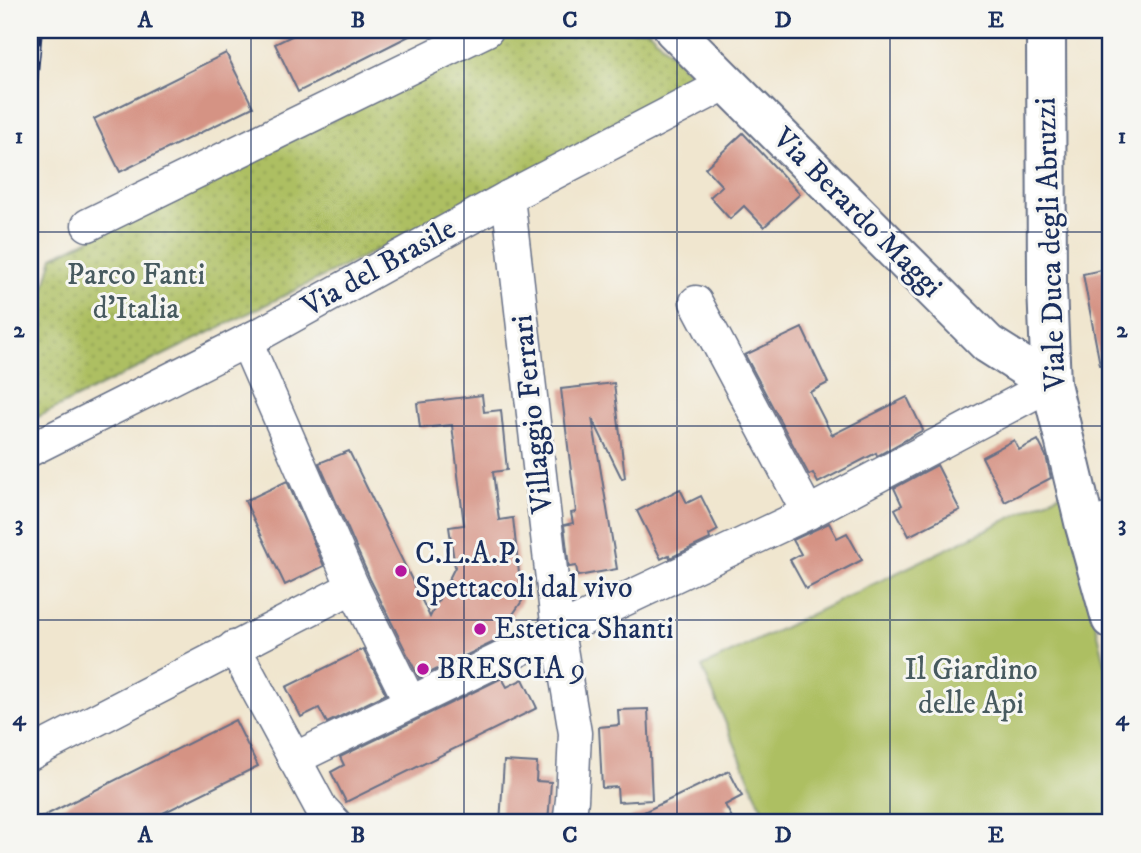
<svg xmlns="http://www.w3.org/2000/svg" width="1141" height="853" font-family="'IM FELL DW Pica',serif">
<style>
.green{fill:#adbf62;stroke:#647760;stroke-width:2}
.park{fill:url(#park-dots);stroke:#647760;stroke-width:2}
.building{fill:#d59384}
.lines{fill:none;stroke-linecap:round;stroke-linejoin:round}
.street-casing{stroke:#666f86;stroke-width:35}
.secondary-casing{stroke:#666f86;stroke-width:42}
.street{stroke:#fff;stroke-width:32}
.secondary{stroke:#fff;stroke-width:38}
.rail-casing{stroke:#1b2f5e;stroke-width:8}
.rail{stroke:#f6f6f2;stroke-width:5;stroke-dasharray:16;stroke-linecap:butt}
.grid{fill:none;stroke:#1b2f5e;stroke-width:2;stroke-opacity:0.55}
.poi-dot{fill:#b5179e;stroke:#f6f6f2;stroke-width:2.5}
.labels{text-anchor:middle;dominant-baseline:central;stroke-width:6;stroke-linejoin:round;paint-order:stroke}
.street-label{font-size:30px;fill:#1b2f5e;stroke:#f6f6f2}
.park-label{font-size:30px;fill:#475a5f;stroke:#f6f6f2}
.poi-label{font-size:30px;fill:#1b2f5e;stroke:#f6f6f2;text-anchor:start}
.neatline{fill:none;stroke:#1b2f5e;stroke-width:2.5}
.grid-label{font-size:23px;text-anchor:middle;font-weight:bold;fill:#1b2f5e}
</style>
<defs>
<pattern id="park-dots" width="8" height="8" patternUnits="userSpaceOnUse" patternTransform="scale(1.75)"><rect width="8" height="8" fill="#adbf62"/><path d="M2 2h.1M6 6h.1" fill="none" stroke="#8c9c54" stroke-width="1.8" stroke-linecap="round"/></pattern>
</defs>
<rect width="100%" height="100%" fill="#f6f6f2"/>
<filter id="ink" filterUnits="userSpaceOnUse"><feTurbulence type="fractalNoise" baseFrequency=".0143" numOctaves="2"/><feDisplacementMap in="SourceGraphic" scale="14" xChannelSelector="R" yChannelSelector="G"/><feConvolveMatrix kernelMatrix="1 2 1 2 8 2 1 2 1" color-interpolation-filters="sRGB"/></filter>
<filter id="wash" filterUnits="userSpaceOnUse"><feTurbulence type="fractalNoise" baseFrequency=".00686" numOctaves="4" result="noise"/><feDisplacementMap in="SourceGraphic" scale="28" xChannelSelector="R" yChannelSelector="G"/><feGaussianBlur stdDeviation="1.57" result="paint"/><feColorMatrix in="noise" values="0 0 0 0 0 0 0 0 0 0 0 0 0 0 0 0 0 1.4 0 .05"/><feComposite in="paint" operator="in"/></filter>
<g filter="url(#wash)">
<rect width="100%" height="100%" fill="#f0e6cf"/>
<polygon class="green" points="1064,492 1111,687 1111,823 768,823 702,667"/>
<polygon class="park" points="516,30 648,30 700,83 697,92 30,421 30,339 53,257"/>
<g id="blocks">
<g class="building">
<polygon points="304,30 421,30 298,92 275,44"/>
<polygon points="226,53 253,107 120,172 94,119"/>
<polygon points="743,133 800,194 764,227 744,206 730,219 710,197 722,186 705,168"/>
<polygon points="1111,268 1111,364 1100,365 1083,274"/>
<polygon points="802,328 828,383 810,392 832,435 907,397 923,430 877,456 876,453 818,483 813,473 809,475 745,355"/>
<polygon points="614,383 625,478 622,479 592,418 617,569 578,576 576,566 569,567 564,525 573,523 571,513 576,512 561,389"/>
<polygon points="482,395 484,412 501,410 507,470 493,472 499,520 513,518 522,601 494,642 419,678 370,579 319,463 349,451 430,617 455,567 449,527 464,525 452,425 420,428 417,403"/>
<polygon points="1014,440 1019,450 1038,440 1046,456 1051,478 1005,502 982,457"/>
<polygon points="937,465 960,510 909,536 895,509 902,505 894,488"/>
<polygon points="287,481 324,566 285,585 245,501"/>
<polygon points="680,489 687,503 701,496 718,530 709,535 710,539 670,558 669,555 661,559 637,511"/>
<polygon points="829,523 837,538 847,533 862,560 806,589 790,560 801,554 793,540"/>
<polygon points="363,649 386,694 327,723 319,708 301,717 286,687"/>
<polygon points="502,678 507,687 523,679 537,708 346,802 331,772 344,765 340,757"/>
<polygon points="648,709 652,800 618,802 617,787 602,788 599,727 619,725 618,710"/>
<polygon points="235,720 258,766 143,823 30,823"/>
<polygon points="504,761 537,763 536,781 551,782 548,823 500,823"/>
<polygon points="729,771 742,796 725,805 735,823 621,823"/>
</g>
</g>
</g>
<g filter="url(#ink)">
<use href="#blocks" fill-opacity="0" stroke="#666f86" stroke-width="2"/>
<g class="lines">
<g class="street-casing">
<g id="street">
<polyline points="508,197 558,631 575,733 572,800 569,823"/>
<polyline points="88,225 487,30"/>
<polyline points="696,302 808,513"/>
<polyline points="246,341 353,587 410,702"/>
<polyline points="30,450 264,332 508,197 727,83"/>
<polyline points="1085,526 1111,519"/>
<polyline points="234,647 321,808 335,823"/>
<polyline points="30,754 353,587"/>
<polyline points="294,759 558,631 808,513 1051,384"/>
</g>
</g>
<g class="secondary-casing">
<g id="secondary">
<polyline points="674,30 988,344 1051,384"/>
<polyline points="1046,30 1047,287 1051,384 1085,526 1111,619"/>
</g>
</g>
<use href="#street" class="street"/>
<use href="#secondary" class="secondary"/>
<g class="rail-casing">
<polyline id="rail" points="30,124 39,30"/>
</g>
<use href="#rail" class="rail"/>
</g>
</g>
<path class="grid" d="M251,30V823M464,30V823M677,30V823M890,30V823M30,232H1111M30,426H1111M30,620H1111"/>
<g class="poi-dot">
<circle cx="401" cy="571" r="7"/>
<circle cx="480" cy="629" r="7"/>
<circle cx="423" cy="669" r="7"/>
</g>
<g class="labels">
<g class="street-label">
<text transform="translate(857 213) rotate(45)">Via Berardo Maggi</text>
<text transform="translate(1051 244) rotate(-92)">Viale Duca degli Abruzzi</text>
<text transform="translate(379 268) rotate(-29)">Via del Brasile</text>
<text transform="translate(533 414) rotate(-96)">Villaggio Ferrari</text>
</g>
<g class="park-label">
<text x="136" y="275">Parco Fanti<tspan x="136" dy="34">d'Italia</tspan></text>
<text x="971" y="670">Il Giardino<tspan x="971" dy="34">delle Api</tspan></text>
</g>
<g class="poi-label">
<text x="415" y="554">C.L.A.P.<tspan x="415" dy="34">Spettacoli dal vivo</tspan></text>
<text x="494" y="629">Estetica Shanti</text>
<text x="437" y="669">BRESCIA 9</text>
</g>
</g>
<rect width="1141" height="853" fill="none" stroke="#f6f6f2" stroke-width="77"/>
<rect x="38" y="38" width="1064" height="776" class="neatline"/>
<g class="grid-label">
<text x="145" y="27">A</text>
<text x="358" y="27">B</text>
<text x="570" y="27">C</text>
<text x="783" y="27">D</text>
<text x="996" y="27">E</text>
<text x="19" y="143">1</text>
<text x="1122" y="143">1</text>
<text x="19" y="337">2</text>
<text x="1122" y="337">2</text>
<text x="19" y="531">3</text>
<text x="1122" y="531">3</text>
<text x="19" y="725">4</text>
<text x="1122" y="725">4</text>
<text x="145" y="842">A</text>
<text x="358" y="842">B</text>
<text x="570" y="842">C</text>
<text x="783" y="842">D</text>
<text x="996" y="842">E</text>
</g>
</svg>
